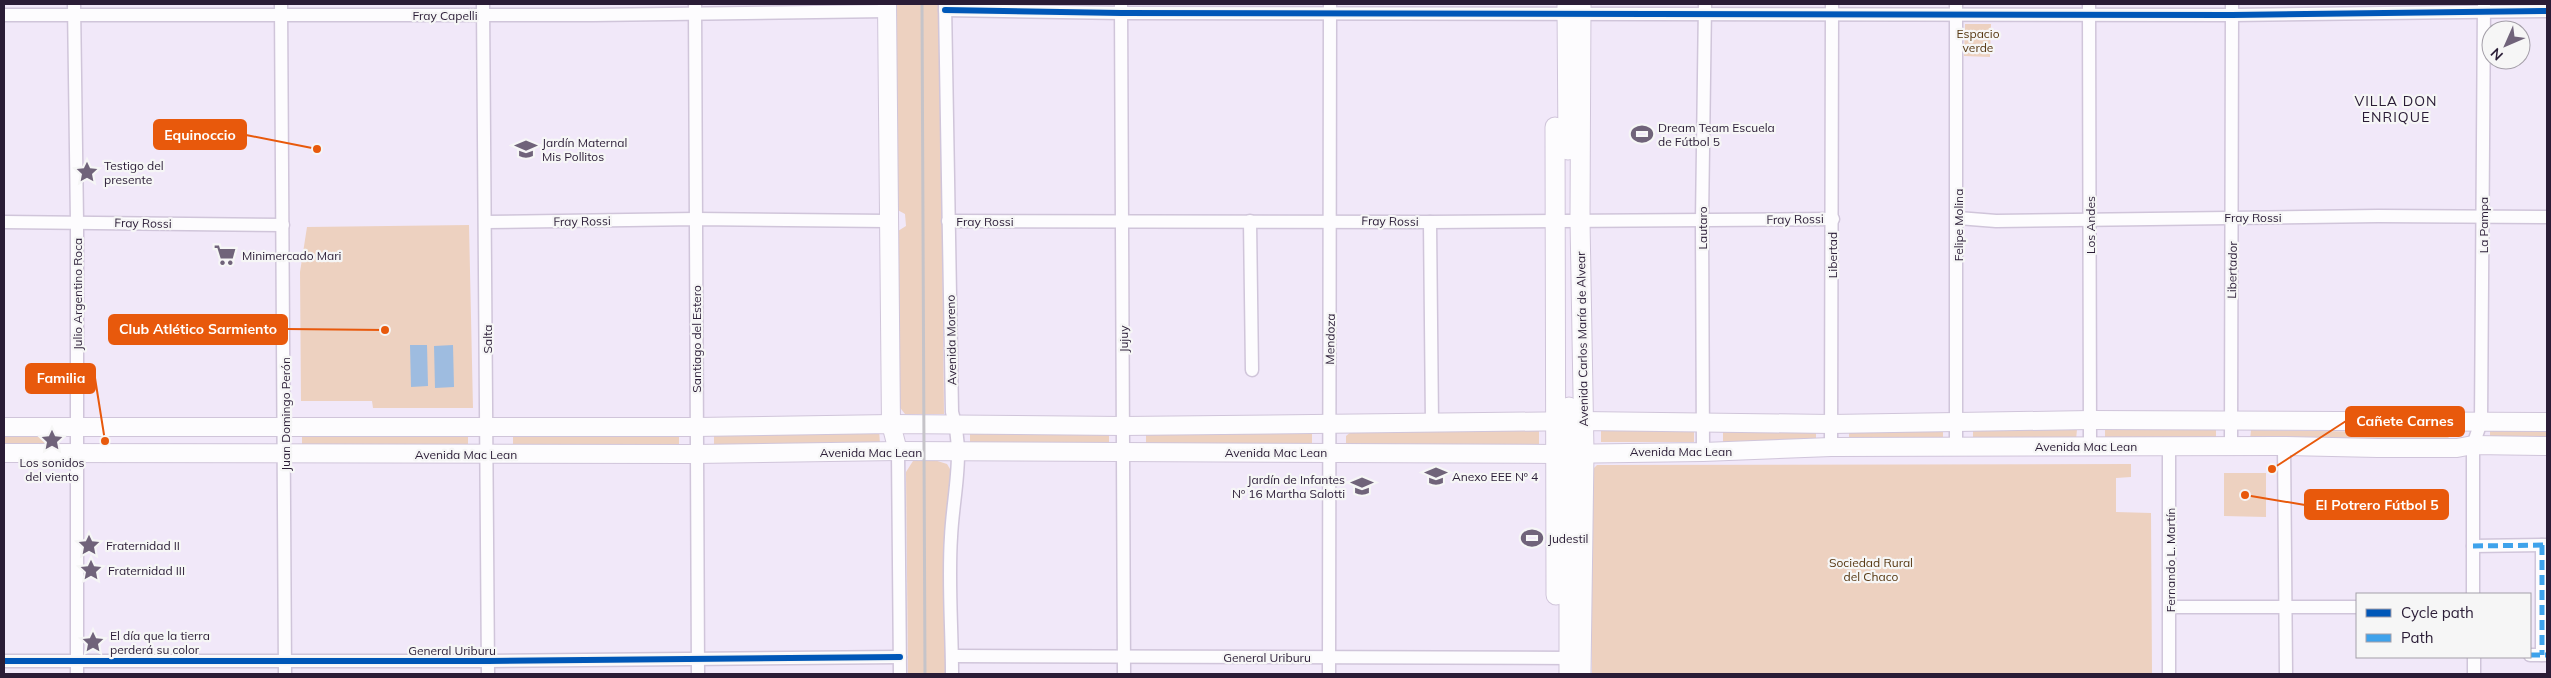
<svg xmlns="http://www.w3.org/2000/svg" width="2551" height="678" font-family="Mulish,sans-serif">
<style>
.green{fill:#edd1c0}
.water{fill:#9ebce0}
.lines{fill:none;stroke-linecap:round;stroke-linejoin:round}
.street-casing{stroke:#d0c5da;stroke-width:15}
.secondary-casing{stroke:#d0c5da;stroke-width:20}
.primary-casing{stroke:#d0c5da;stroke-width:21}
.street{stroke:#fdfcfe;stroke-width:12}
.secondary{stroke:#fdfcfe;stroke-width:18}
.primary{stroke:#fdfcfe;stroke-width:19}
.rail{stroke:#c6c4c9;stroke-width:3}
.quiet{stroke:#3ea2eb;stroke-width:5;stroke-dasharray:10 5;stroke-linecap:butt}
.cycleway-casing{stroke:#f6f6f6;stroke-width:9}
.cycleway{stroke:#0057b8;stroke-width:6}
.labels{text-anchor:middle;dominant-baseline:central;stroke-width:4.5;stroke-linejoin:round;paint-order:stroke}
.street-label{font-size:12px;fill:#2a1c36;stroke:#f6f6f6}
.park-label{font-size:12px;fill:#573812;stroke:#f6f6f6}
.poi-label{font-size:12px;fill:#2a1c36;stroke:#f6f6f6;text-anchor:start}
.neighbourhood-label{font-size:14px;letter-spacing:1px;fill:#2a1c36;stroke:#f6f6f6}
.leader{fill:none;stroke:#e8590c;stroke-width:2}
.callout-dot{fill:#e8590c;stroke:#f6f6f6;stroke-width:2}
.callout{fill:#e8590c;stroke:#e8590c;stroke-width:2}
.callout-label{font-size:14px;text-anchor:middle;font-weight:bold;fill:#fff}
</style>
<rect width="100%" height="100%" fill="#f1e8f9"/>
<g class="green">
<polygon points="894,4 940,4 944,414 905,414 898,405 898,231 906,226 905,214 892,207"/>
<polygon points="1965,24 1991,24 1990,57 1964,56"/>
<polygon points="469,225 473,408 373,408 372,401 301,401 300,272 307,227"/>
<polygon points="2216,428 2216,440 2105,440 2105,429"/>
<polygon points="1312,429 1312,443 1146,445 1146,430"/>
<polygon points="1694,429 1694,442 1601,442 1601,430"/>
<rect x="1723" y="429" width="93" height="13"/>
<rect x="1849" y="429" width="94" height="12"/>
<polygon points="1973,429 2077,429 2076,440 1973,441"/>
<rect x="2490" y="429" width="57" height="11"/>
<polygon points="879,430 880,444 714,446 714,434"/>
<polygon points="2251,430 2449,433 2448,443 2250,440"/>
<polygon points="970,431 1109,432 1109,445 970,444"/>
<polygon points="1352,431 1539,431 1539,446 1354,446 1346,443 1346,436"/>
<polygon points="468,432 468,447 302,448 302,433"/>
<polygon points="4,433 55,433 60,436 59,445 4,448"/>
<polygon points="679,433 679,447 513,448 513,434"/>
<polygon points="931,459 947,464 953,474 946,674 908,674 906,472 913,461"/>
<polygon points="2131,464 2131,477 2116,478 2116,512 2151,513 2152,674 1592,674 1590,472 1597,465"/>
<polygon points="2224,473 2266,473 2266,517 2224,516"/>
</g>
<g class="water">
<polygon points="410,345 427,345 428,386 411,387"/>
<polygon points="453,345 454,387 435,388 434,346"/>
</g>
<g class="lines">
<g class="street-casing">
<g id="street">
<polyline points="74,4 77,222 77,674"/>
<polyline points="281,4 285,674"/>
<polyline points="483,4 488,674"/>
<polyline points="695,4 698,674"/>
<path d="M945,4L952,412C965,454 953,494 951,537C948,582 952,629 952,674"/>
<polyline points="1121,4 1124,674"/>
<polyline points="2089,4 2090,446"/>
<polyline points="945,10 1121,13 2232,15 2547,11"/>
<polyline points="4,15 593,15 887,11"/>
<polyline points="1958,218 1996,221 2378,216 2547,217"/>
<polyline points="948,221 1430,222 1833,219"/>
<polyline points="1250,221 1252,370"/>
<polyline points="4,222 283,225"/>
<polyline points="486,222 696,219 887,221"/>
<polyline points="1430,222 1432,423"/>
<polyline points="2169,446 2169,674"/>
<polyline points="2231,446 2232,4"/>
<polyline points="2284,446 2286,674"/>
<polyline points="1831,447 1832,4"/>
<polyline points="1956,447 1956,4"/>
<polyline points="898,451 900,674"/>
<polyline points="1703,452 1702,220 1705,4"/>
<polyline points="2542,545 2542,655"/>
<polyline points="2473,546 2547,545"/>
<polyline points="2473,594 2473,445 2481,422 2484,4"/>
<polyline points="2170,607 2357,607"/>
<polyline points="2530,655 2547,655"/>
<polyline points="952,656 1577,658"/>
<polyline points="2474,657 2474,674"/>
<polyline points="4,661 488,661 900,657"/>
<polyline points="1329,674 1330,4"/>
</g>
</g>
<g class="secondary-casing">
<g id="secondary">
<polyline points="887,4 891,424 898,451"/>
<polyline points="4,427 696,427 891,424 1123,426 1582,421 1831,424 2090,420 2547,422"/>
<polyline points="4,453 695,454 898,451 1556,454 1703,452 1831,447 2284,446 2378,448 2457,448 2473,445 2547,446"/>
</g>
</g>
<g class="primary-casing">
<g id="primary">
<polyline points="1567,4 1568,150"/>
<polyline points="1581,4 1580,220 1584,452 1581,674"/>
<polyline points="1555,127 1556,595"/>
<polyline points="1569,407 1569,674"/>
</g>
</g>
<use href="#street" class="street"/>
<use href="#secondary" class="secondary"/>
<use href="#primary" class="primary"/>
<polyline class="rail" points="922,4 925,674"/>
<g class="quiet">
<polyline points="2542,545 2542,655"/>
<polyline points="2473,546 2546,545"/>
<polyline points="2530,655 2547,655"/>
</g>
<g class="cycleway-casing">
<g id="cycleway">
<polyline points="945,10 1121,13 2232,15 2547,11"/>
<polyline points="4,661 488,661 900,657"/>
</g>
</g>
<use href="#cycleway" class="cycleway"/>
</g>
<defs>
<g id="stadium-bare" transform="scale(1.725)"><path d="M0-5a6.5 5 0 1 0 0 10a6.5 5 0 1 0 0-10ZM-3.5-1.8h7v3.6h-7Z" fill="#70637a" stroke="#f6f6f6" stroke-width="2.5" paint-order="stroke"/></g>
<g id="school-bare" transform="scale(1.725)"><path d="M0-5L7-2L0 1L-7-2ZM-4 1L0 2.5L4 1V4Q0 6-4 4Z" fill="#70637a" stroke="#f6f6f6" stroke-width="2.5" paint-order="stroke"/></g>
<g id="sight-bare" transform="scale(1.725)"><path d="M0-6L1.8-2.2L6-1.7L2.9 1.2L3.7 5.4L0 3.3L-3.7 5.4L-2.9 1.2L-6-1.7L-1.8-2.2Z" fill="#70637a" stroke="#f6f6f6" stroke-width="2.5" paint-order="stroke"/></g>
<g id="supermarket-bare" transform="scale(1.725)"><path d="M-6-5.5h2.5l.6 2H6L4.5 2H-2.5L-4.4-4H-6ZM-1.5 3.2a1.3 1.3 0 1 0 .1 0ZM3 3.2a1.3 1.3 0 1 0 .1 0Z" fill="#70637a" stroke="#f6f6f6" stroke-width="2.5" paint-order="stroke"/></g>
</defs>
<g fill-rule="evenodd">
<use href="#stadium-bare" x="1642" y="134"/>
<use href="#school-bare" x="526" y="149"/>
<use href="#sight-bare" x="87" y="172"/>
<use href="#supermarket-bare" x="225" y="255"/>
<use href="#sight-bare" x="52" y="440"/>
<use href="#school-bare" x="1436" y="476"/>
<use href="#school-bare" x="1362" y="486"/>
<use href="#stadium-bare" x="1532" y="538"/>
<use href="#sight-bare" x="89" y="545"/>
<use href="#sight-bare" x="91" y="570"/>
<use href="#sight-bare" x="93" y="642"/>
</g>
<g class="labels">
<g class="street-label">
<text x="445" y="15">Fray Capelli</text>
<text x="2253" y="217">Fray Rossi</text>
<text transform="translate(1795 219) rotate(-1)">Fray Rossi</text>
<text transform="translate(582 221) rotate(-1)">Fray Rossi</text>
<text x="985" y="221">Fray Rossi</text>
<text transform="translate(1390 221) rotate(1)">Fray Rossi</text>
<text transform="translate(143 223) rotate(1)">Fray Rossi</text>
<text transform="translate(1958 225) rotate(-90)">Felipe Molina</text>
<text transform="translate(2090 225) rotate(-90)">Los Andes</text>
<text transform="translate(2483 225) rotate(-90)">La Pampa</text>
<text transform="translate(1702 228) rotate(-90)">Lautaro</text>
<text transform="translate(1832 255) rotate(-90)">Libertad</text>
<text transform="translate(2232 270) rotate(-89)">Libertador</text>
<text transform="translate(77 294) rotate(-90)">Julio Argentino Roca</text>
<text transform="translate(487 339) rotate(-90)">Salta</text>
<text transform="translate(696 339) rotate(-90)">Santiago del Estero</text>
<text transform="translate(1123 339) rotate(-90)">Jujuy</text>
<text transform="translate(1330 339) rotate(-89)">Mendoza</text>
<text transform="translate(1582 339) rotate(-91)">Avenida Carlos María de Alvear</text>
<text transform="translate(951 340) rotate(-91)">Avenida Moreno</text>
<text transform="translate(285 414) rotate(-90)">Juan Domingo Perón</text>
<text x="2086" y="446">Avenida Mac Lean</text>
<text x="1681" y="451">Avenida Mac Lean</text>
<text x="871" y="452">Avenida Mac Lean</text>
<text x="1276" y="452">Avenida Mac Lean</text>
<text x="466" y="454">Avenida Mac Lean</text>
<text transform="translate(2170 560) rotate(-90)">Fernando L. Martín</text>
<text x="452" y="650">General Uriburu</text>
<text x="1267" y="657">General Uriburu</text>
</g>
<g class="park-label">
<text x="1978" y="33">Espacio<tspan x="1978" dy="14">verde</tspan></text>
<text x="1871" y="562">Sociedad Rural<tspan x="1871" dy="14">del Chaco</tspan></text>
</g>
<g class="poi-label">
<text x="1658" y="127">Dream Team Escuela<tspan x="1658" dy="14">de Fútbol 5</tspan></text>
<text x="542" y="142">Jardín Maternal<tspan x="542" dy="14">Mis Pollitos</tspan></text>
<text x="104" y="165">Testigo del<tspan x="104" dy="14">presente</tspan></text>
<text x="242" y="255">Minimercado Mari</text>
<text x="52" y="462" text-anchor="middle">Los sonidos<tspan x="52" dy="14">del viento</tspan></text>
<text x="1452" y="476">Anexo EEE Nº 4</text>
<text x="1345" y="479" text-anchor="end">Jardín de Infantes<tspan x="1345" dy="14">Nº 16 Martha Salotti</tspan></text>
<text x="1548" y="538">Judestil</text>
<text x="106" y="545">Fraternidad II</text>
<text x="108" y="570">Fraternidad III</text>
<text x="110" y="635">El día que la tierra<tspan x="110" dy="14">perderá su color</tspan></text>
</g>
<g class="neighbourhood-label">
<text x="2396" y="101">VILLA DON<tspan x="2396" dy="16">ENRIQUE</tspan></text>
</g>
</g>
<path class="leader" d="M317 149L246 135M385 330L287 329M105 441L95 378M2272 469L2346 421M2245 495L2305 505"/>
<g class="callout-dot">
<circle cx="317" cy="149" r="5"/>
<circle cx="385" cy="330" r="5"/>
<circle cx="105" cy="441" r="5"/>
<circle cx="2272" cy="469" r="5"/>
<circle cx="2245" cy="495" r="5"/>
</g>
<g class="callout">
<rect x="154" y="120" width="92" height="29" rx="5"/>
<rect x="109" y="315" width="178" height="29" rx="5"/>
<rect x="26" y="364" width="69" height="29" rx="5"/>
<rect x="2346" y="407" width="118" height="29" rx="5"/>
<rect x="2305" y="490" width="143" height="29" rx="5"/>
</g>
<g class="callout-label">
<text x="200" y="140">Equinoccio</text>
<text x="198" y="334">Club Atlético Sarmiento</text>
<text x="61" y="383">Familia</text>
<text x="2405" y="426">Cañete Carnes</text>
<text x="2377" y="510">El Potrero Fútbol 5</text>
</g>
<rect width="2551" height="678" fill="none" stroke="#2a1c36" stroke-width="10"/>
<rect x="2356" y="593" width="175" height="65" fill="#f6f6f6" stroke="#a49fa9"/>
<rect x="2366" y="609" width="25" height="8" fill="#0057b8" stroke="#a49fa9"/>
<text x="2401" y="618" font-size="15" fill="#2a1c36">Cycle path</text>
<rect x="2366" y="634" width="25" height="8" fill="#3ea2eb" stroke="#a49fa9"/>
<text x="2401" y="643" font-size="15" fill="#2a1c36">Path</text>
<g transform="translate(2506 45) rotate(225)"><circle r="24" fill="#f6f6f6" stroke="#a49fa9"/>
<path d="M0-4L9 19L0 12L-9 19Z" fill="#70637a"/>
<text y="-8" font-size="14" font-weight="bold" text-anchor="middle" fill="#2a1c36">N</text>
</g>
</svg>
